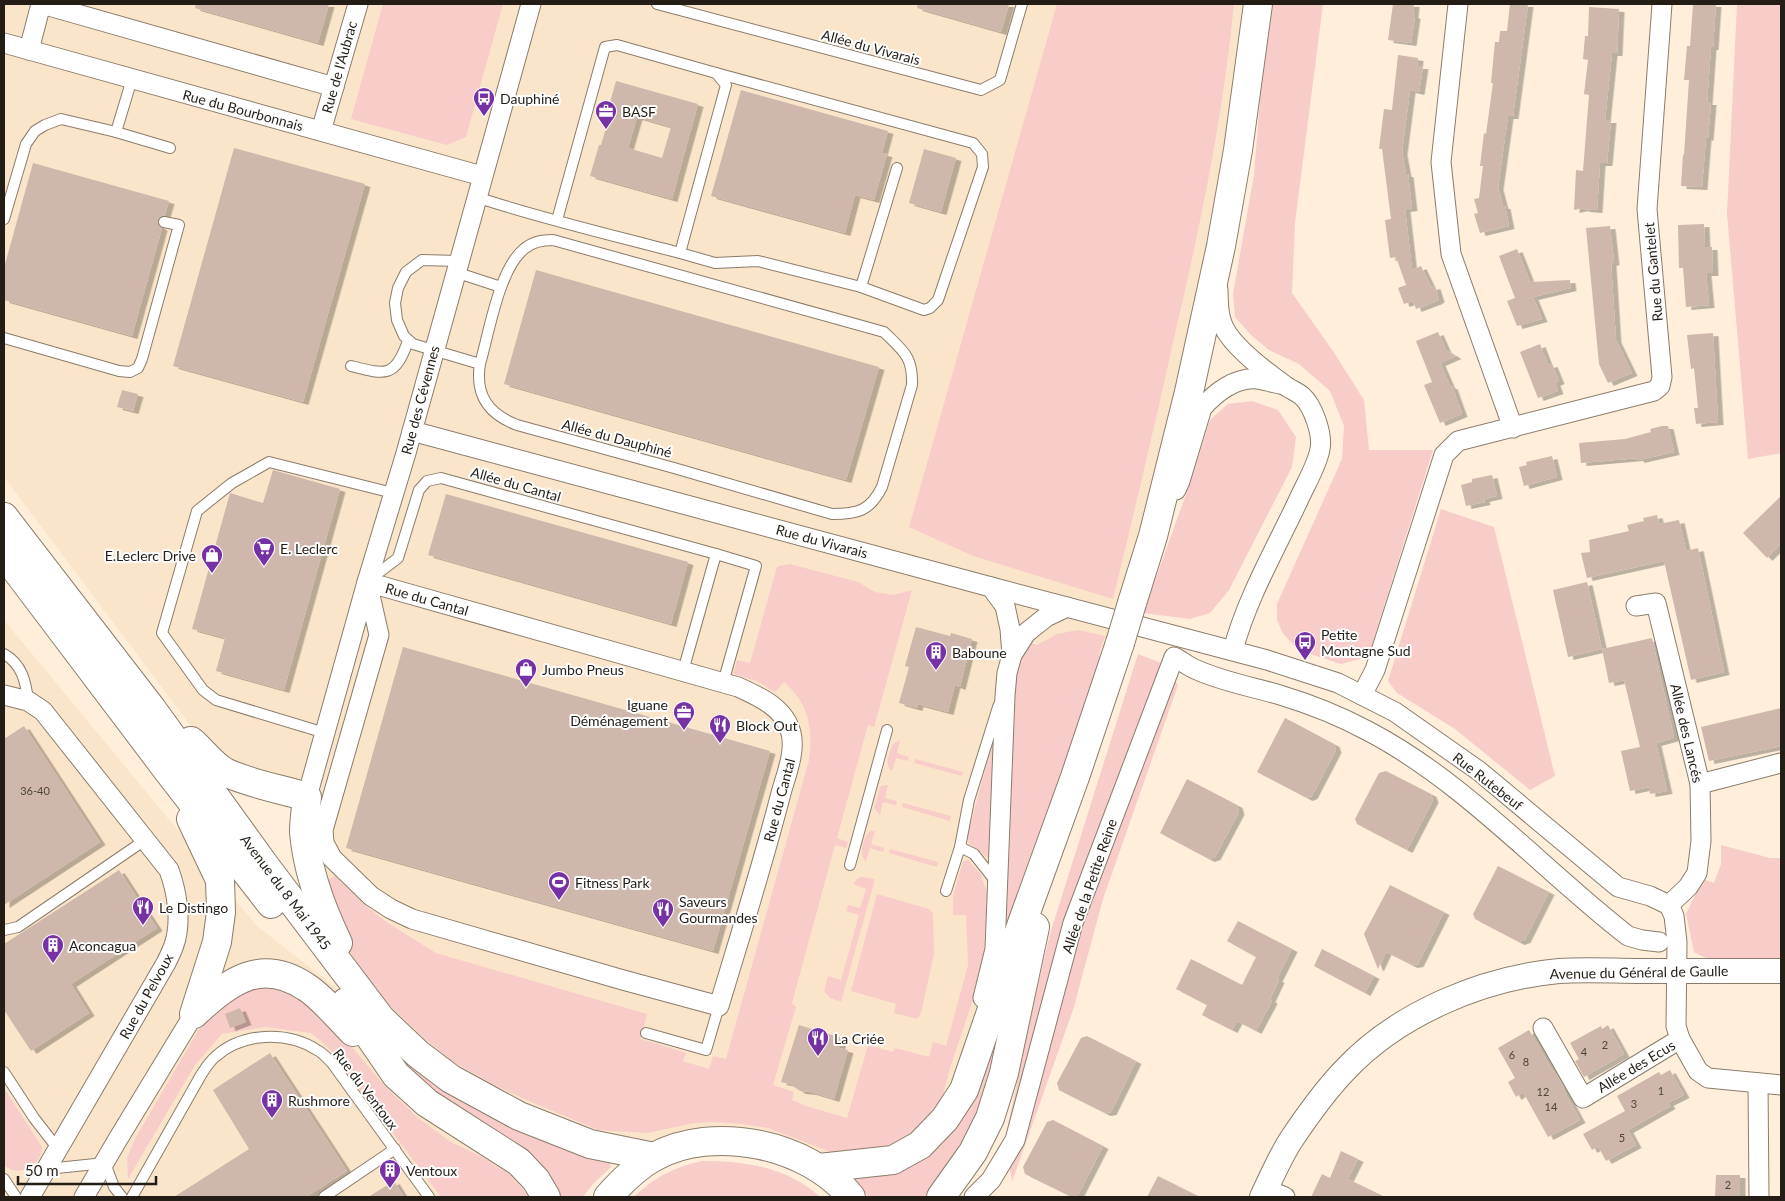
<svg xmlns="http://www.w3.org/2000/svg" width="1785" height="1201" font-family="Lato,sans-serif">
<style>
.built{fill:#fbe5ca}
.green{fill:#f8ccc9}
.building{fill:#cfb7ab;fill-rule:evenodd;filter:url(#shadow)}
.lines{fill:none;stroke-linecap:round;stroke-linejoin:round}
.service-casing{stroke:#8b7c6a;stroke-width:12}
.minor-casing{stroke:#8b7c6a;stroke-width:21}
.tertiary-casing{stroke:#8b7c6a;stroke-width:26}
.secondary-casing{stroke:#8b7c6a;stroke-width:30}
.service{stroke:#fff;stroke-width:10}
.minor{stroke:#fff;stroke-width:19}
.tertiary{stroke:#fff;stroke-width:24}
.secondary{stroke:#fff;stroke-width:28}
.secondary-bridge-casing{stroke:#8b7c6a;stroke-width:30;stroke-linecap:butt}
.secondary-bridge{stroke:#fff;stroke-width:28}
.labels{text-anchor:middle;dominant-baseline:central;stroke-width:4;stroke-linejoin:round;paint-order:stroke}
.number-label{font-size:11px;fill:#4e443b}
.street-label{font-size:14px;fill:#231d16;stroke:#fefefe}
.poi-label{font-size:14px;fill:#231d16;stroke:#fefefe;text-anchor:start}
</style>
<defs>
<filter id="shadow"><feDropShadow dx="5.5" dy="3" stdDeviation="0" flood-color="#0004"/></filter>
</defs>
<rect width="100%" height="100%" fill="#ffeeda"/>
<g class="built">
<polygon points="4,4 1253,4 1180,408 1014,952 939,1114 819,1161 785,1146 653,1150 592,1137 451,1073 368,992 331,914 310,811 231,766 199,737 4,477"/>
<polygon points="4,620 257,926 576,1174 578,1197 4,1197"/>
</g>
<g class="green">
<polygon points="383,4 503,4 466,137 447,145 351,119"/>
<path d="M1057,4H1234C1223,117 1200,228 1174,338C1155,425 1134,513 1113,599L973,556L909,527Z"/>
<polygon points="1270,4 1323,4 1295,223 1292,293 1333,351 1364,400 1369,450 1433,450 1368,657 1341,664 1298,650 1282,632 1277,619 1277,604 1342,459 1344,426 1330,391 1299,364 1269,350 1251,335 1235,317 1233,294 1254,175 1264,49"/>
<polygon points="1737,4 1781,4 1781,453 1748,459 1727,214"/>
<polygon points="1252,401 1278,410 1296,437 1292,467 1229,590 1210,613 1190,619 1143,613 1188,489 1210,420 1228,404"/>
<polygon points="1441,509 1494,527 1555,776 1530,790 1455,729 1397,693 1388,681"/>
<path d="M790,564L858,582L875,592L894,595L912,590L874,727L868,725L837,838L848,842L846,848L835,845L792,1003L796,1007L773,1085L794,1092L792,1100L806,1106L847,1118L868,1045L893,1052L895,1048L929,1057L933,1042L946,1046L968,965L966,915H953V896L962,865L963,861L968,860L980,873L987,892L985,947L981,976L950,1068L941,1104L934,1119L893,1149L836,1154L768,1128L742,1124L714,1122L694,1123L648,1133L598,1130L529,1101L490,1083L452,1061L424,1038L391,1007L363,974L347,946L323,882L335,876L366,906L388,923L436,953L647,1014L641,1039L686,1053L683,1061L709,1069L713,1056L726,1059L809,760C813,728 809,704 784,682L775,692L757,681L733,674L737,660L750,663L777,567L779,566Z"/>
<polygon points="1078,630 1105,636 1099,654 1101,662 999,951 1016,671 1021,653 1028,642 1037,645 1057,634"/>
<polygon points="1138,654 1164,664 1178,685 1103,899 1073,1010 1012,1182 1005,1139 1036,993 1050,934"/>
<polygon points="997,725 990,858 989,859 969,843 967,838"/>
<path d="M900,740L897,753L909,757L908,761L896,758L892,771C883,765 890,752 893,744Z"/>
<polygon points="915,759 963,772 962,776 914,763"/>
<polygon points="884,785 888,785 885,798 897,801 896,805 883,802 880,815 874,808 880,787"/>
<polygon points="903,803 951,816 950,821 902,807"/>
<path d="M870,831H875L871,844L884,848L883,852L870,848L866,861C858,855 863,838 870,831Z"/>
<path d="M1721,845L1770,858H1781V961C1756,961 1714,966 1694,952L1686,914L1703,879L1714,883L1721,864Z"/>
<polygon points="890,849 938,862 937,867 889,853"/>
<polygon points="862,877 875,879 841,1002 830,998 824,991 828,976 841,980 859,915 846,911 848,905 860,908 866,889 853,884 858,878"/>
<polygon points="877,894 929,909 933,913 934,954 921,1013 917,1019 894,1013 896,1004 851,991"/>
<polygon points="280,984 322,1012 384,1085 418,1118 451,1142 482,1157 511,1175 529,1197 441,1197 327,1046 311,1033 265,1027 222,1034 195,1065 128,1179 127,1158 135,1139 203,1022 243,987"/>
<polygon points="384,1038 609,1161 611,1167 593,1184 583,1197 562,1197 542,1166 521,1147 458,1113 412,1074"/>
<polygon points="997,1040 1002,1044 979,1119 930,1197 869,1197 852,1177 889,1168 990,1041"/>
<path d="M4,1088L42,1147C42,1165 18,1179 4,1165Z"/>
<path d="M702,1161C745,1161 787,1167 820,1197H634C654,1177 675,1167 702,1161Z"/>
</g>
<g class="building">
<polygon points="196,4 329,4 318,43 195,8"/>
<polygon points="918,4 1009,4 1001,32 917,8"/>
<polygon points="1393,4 1414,4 1413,15 1415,16 1411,43 1388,40"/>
<polygon points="1510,4 1528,4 1513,116 1508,116 1498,187 1503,206 1505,206 1509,226 1480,233 1474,214 1478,213 1474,199 1479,198 1483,166 1480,166 1484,133 1486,134 1493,83 1491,83 1495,42 1499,42 1500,31 1507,31"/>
<polygon points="1693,4 1716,4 1713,47 1711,47 1707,102 1711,102 1708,138 1706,137 1702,187 1681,186 1683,154 1684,155 1689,80 1684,80 1687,46 1690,46"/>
<polygon points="1589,7 1619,9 1617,53 1612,53 1605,120 1611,120 1607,163 1600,163 1597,210 1584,209 1583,208 1574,210 1576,170 1583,171 1589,95 1584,94 1588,60 1583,59 1585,36 1588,36"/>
<polygon points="1398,55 1418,58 1417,66 1423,66 1419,92 1410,90 1402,152 1406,174 1408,174 1412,208 1405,209 1412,270 1421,266 1431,287 1435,286 1439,299 1437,301 1416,309 1413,301 1404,304 1398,288 1406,285 1396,257 1390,258 1385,220 1391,219 1382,149 1379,149 1384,109 1392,110"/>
<path d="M616,81L698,104L672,199L590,176L599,145H601L610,114L607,113ZM637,117L671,127L662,158L628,148Z"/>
<polygon points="741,90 888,131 882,153 887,154 874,200 855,195 845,233 711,196"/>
<polygon points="234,148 365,184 303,402 173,366"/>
<polygon points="924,149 956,158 941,212 909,203"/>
<polygon points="33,163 169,201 165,215 161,216 157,220 158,225 162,228 132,336 4,300 4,268"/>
<polygon points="1704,224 1705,247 1712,247 1713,273 1706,273 1709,305 1686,307 1683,268 1679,268 1678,225"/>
<polygon points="1610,226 1614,262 1611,263 1616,340 1632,373 1608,383 1599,364 1586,228"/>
<polygon points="1517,249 1530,282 1570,280 1571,288 1533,297 1542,319 1517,326 1507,301 1515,298 1499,256"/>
<polygon points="536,270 879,367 846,480 504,384"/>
<polygon points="1438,332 1446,350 1456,356 1440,363 1450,386 1452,386 1462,414 1440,423 1424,385 1432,382 1416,341"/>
<polygon points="1713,333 1718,422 1696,424 1694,408 1698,408 1694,368 1691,369 1687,335"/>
<polygon points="1540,344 1548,365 1552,364 1559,381 1555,383 1558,391 1538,398 1520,352"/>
<polygon points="122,390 138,394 133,411 117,407"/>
<polygon points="1662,426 1668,426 1674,452 1639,460 1638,458 1581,463 1579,443 1625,439 1651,432 1650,429"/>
<polygon points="1552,456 1557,477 1524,486 1519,467 1527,465 1526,462"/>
<polygon points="273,470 340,489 284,690 216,671 225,638 192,629 230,493 263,503"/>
<polygon points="1492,475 1497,496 1484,499 1485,502 1466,506 1461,485 1472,482 1472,479"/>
<polygon points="446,494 688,562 671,624 428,555"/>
<polygon points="1781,496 1781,544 1767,558 1743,533"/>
<polygon points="1657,515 1659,524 1679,520 1686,551 1698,548 1724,672 1691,680 1664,561 1587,578 1581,553 1590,552 1589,540 1629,531 1627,525 1644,521 1643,518"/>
<polygon points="1587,582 1602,649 1568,657 1553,590"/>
<polygon points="916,627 950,636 951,633 972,639 960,687 955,685 948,712 918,704 917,708 899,703 909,667 905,666"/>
<polygon points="1652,638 1674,738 1656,743 1667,791 1650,794 1649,787 1630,791 1621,751 1640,747 1624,680 1609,683 1602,649"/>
<polygon points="403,647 770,751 713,951 346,848"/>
<polygon points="1781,708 1781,746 1709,761 1701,727"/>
<polygon points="1285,718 1334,744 1336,750 1312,796 1307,798 1257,772"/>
<polygon points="24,726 100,842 4,905 4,739"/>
<polygon points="1386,771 1431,794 1433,800 1407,850 1357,824 1355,819 1379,773"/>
<polygon points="1187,779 1237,805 1239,812 1215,857 1209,859 1160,833"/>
<polygon points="1498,866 1549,892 1525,940 1519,942 1475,919 1473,914"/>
<polygon points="119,870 157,928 71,984 89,1013 31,1051 4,1010 4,944"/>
<polygon points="1390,885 1444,912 1418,964 1412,965 1386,952 1378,969 1364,934"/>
<polygon points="1238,921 1292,949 1277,979 1279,980 1270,999 1272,1001 1256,1031 1237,1021 1232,1030 1202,1015 1207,1005 1176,989 1191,959 1242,985 1256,957 1227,941"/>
<polygon points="1322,949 1374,976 1365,993 1314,966"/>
<polygon points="240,1008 246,1022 230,1028 225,1014"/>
<polygon points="799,1025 842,1038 839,1048 848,1050 834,1099 811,1092 800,1091 790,1084 781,1082"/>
<polygon points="1608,1025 1624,1054 1584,1077 1575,1061 1579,1059 1570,1043 1601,1026 1602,1029"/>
<polygon points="1529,1030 1554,1073 1556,1073 1564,1088 1563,1089 1580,1120 1548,1137 1523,1092 1516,1097 1508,1082 1515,1078 1498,1048"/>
<polygon points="1087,1036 1136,1061 1111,1112 1105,1113 1059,1090 1057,1083 1081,1038"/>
<polygon points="270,1053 347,1171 306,1197 174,1197 249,1149 213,1090"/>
<polygon points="1670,1070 1684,1095 1668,1103 1670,1106 1628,1130 1636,1145 1606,1161 1598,1146 1592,1150 1583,1134 1625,1111 1617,1096 1659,1072 1661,1075"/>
<polygon points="1053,1120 1103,1146 1077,1197 1072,1197 1025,1174 1023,1167 1047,1122"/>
<polygon points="1341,1151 1358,1159 1348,1179 1385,1197 1311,1197 1322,1174 1330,1178"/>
<polygon points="1716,1175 1740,1175 1740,1197 1715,1197"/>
<polygon points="1158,1176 1200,1197 1147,1197"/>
<polygon points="394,1181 404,1197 368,1197"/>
</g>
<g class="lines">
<g class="service-casing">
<g id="service">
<polyline points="657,4 981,90 1000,80 1022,4"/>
<polyline points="716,73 973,143 982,154 983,167 938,300 930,308 924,310 861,287"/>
<polyline points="116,132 132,79"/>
<path d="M476,197C543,219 612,235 680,253L726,85L716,73L617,45L605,47L557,220"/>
<polyline points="4,219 26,144 35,131 45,125 61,119 116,132 170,148"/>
<polyline points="680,253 715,263 758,261 861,287 897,168"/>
<path d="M458,261L422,260L406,272L398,288L395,303L397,320L404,336L413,344L480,364C475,395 488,414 517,425L674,468L832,514C858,514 870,511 882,487L912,385C913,356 903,351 884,332L553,240C543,240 533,241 524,249C499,269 489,333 480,364"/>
<polyline points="455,272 501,287"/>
<polyline points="4,338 119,371 130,372 138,368 142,359 179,225 164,222"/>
<path d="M351,366C386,375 395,378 408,341"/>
<polyline points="369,580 398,558 419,490 427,481 441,478 716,554"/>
<path d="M4,654C22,664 26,682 28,701"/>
<polyline points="683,671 716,554 756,566 723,683"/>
<polyline points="325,733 216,700 203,690 162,633 197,511 232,483 269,462 393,493"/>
<polyline points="960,847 974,854 996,882"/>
<polyline points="850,865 887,730"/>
<polyline points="946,891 960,847 969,800 998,707 1000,703"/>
<polyline points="4,930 18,927 145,840"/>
<polyline points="646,1033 706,1050 719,1006"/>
<polyline points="4,1072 34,1118 58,1149"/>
<polyline points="47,1169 105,1163 114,1187 122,1197"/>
<polyline points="4,1179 16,1197"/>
<path d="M132,1197L201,1075C205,1069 209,1062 215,1057C242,1032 287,1031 317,1050C323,1053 327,1058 332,1063L429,1197"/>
<polyline points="324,1197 395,1149"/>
</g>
</g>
<g class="minor-casing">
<g id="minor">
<polyline points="42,4 334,87"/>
<polyline points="1458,4 1441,162 1451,254 1513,428"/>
<polyline points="4,43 482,176"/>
<polyline points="29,50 41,4"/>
<polyline points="321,131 358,4"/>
<path d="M1218,289C1218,300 1218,313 1222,323C1229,344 1265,371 1283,384C1289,389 1296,391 1302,396C1313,406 1323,434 1320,449C1317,466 1305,485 1298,501C1275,550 1247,598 1233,650"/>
<polyline points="412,431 991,587 1267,660 1338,683 1395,712 1479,771 1618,887 1650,896 1669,905 1674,916 1677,942 1676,1026 1680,1039 1698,1071 1708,1078 1781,1085"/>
<path d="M1176,490L1180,481L1202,408C1215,393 1235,377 1257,379C1265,380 1273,383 1280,384"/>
<path d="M367,582L738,687C760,697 785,708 791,733C796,753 785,777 780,797C762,867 740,936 719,1006L623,980L412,919L391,909L371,896L332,858L324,843L323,830L379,635Z"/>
<polyline points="1636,606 1656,603 1700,784 1701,841 1697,873 1688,887 1669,905"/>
<polyline points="1012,655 1026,633 1046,617 1067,607"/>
<path d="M4,695L28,701L43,711L169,870C177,892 182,922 174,945C172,951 169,957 166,963L30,1197"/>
<polyline points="1362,695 1375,670 1444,455 1458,441 1654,391 1660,386 1662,377 1647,209 1662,4"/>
<polyline points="1700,784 1781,763"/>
<polyline points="307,797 367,582 406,453 531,4"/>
<polyline points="983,998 995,949 1005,696 1007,673 1012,655 1010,629 1005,606 991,587"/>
<polyline points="1543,1028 1583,1098 1680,1039"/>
<polyline points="1758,1083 1759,1197"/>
<polyline points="1266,1189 1285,1197"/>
<polyline points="84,1197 118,1139 194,1014"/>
<path d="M974,1197L991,1180L1015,1140L1073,923L1174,657C1182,661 1189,667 1197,670C1224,682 1253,687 1280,695C1310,704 1340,716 1368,731C1464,781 1543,870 1628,936L1642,940L1659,942"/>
</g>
</g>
<g class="tertiary-casing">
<path id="tertiary" d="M1262,1197C1271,1178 1280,1157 1291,1140C1307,1116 1324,1092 1344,1071C1397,1014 1482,978 1559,971C1586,969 1614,971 1642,971C1688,971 1735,971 1781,971"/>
</g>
<g class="secondary-casing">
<g id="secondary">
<polyline points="4,517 152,709 266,867 381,1019 418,1054 451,1079 519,1116 590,1144 654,1157"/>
<polyline points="4,554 168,771 271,904"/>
<polyline points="1132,603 1153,536 1189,392 1221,246 1238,150 1258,4"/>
<path d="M191,741C203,751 211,764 225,772C250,784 281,789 307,797C306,808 304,820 304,832C307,869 322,910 338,943"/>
<polyline points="191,819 220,880 221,912 217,942 194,1014"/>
<polyline points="346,1002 396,1075 427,1103 519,1162 536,1180 546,1197"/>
<path d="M195,1013C230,981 261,957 306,987C322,997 340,1019 353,1032"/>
<polyline points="819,1168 893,1160 920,1145 945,1119 964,1090 1012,951 1075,777 1120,643"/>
<path d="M608,1197C621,1182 636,1167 654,1157C713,1124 809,1144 851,1197"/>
<polyline points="941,1197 973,1152 990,1118 1004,1073 1035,927"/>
</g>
</g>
<use href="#service" class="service"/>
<use href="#minor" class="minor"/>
<use href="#tertiary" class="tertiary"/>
<use href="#secondary" class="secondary"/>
<g class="secondary-bridge-casing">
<polyline id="secondary-bridge" points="1120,643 1132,603"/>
</g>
<use href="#secondary-bridge" class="secondary-bridge"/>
</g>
<defs>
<g id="bus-pin" transform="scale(1.125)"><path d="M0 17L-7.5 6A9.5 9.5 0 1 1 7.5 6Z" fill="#7631a5" stroke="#fefefe"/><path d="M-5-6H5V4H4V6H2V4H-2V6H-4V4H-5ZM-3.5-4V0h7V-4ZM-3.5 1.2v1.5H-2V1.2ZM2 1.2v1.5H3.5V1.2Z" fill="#fff"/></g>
<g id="office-pin" transform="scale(1.125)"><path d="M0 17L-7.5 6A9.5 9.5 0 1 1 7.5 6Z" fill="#7631a5" stroke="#fefefe"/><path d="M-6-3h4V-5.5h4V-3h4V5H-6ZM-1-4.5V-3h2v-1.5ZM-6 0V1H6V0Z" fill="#fff"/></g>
<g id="supermarket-pin" transform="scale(1.125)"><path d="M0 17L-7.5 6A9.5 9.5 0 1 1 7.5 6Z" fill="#7631a5" stroke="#fefefe"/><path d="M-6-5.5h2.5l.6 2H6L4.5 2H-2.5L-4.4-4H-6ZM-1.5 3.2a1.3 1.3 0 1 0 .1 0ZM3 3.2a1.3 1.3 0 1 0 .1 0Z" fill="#fff"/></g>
<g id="shop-pin" transform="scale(1.125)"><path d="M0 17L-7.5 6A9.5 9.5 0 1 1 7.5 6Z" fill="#7631a5" stroke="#fefefe"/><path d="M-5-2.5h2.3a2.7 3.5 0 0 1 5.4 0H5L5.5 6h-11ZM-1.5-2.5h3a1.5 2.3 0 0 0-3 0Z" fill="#fff"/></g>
<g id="building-pin" transform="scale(1.125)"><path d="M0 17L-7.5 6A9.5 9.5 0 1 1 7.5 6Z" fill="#7631a5" stroke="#fefefe"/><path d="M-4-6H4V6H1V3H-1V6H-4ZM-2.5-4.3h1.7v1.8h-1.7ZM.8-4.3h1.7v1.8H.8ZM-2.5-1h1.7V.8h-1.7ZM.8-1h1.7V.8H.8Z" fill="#fff"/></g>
<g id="restaurant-pin" transform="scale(1.125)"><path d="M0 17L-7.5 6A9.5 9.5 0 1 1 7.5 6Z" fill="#7631a5" stroke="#fefefe"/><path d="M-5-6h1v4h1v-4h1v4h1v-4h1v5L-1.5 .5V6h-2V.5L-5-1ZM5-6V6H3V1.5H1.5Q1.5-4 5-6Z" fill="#fff"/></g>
<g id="stadium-pin" transform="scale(1.125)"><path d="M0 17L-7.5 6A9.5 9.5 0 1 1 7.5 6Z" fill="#7631a5" stroke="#fefefe"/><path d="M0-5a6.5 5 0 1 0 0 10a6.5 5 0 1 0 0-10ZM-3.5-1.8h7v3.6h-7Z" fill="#fff"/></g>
</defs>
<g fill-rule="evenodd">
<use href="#bus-pin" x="484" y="98"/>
<use href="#office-pin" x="606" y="111"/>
<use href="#supermarket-pin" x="264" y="548"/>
<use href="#shop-pin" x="212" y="555"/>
<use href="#bus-pin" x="1305" y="642"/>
<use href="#building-pin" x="936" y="652"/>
<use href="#shop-pin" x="526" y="669"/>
<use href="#office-pin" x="684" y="712"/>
<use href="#restaurant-pin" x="720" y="725"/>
<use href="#stadium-pin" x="559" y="882"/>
<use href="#restaurant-pin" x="143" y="907"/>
<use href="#restaurant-pin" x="663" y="909"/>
<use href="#building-pin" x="53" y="945"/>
<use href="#restaurant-pin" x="818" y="1038"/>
<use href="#building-pin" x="272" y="1100"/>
<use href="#building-pin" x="390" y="1170"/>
</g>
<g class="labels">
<g class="number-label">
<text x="35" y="790">36-40</text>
<text x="1605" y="1044">2</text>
<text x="1584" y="1051">4</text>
<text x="1512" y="1054">6</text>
<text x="1526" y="1061">8</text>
<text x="1661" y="1090">1</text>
<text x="1543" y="1091">12</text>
<text x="1634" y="1103">3</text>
<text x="1551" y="1106">14</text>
<text x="1622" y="1137">5</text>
<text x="1728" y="1184">2</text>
</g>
<g class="street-label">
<text transform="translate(871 47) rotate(15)">Allée du Vivarais</text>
<text transform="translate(339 67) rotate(-74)">Rue de l'Aubrac</text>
<text transform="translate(243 110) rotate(15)">Rue du Bourbonnais</text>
<text transform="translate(1653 272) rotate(-95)">Rue du Gantelet</text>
<text transform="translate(420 400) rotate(-75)">Rue des Cévennes</text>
<text transform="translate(617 438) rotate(15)">Allée du Dauphiné</text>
<text transform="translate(516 484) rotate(16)">Allée du Cantal</text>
<text transform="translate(822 541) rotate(15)">Rue du Vivarais</text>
<text transform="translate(427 599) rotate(16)">Rue du Cantal</text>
<text transform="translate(1687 733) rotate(77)">Allée des Lancés</text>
<text transform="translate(1488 781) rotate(38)">Rue Rutebeuf</text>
<text transform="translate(779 800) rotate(-75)">Rue du Cantal</text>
<text transform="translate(1089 886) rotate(-71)">Allée de la Petite Reine</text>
<text transform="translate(286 892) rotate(53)">Avenue du 8 Mai 1945</text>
<text transform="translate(1639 972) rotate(-1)">Avenue du Général de Gaulle</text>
<text transform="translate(146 996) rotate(-61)">Rue du Pelvoux</text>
<text transform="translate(1636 1066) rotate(-31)">Allée des Ecus</text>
<text transform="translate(366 1089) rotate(53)">Rue du Ventoux</text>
</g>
<g class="poi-label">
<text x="500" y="98">Dauphiné</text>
<text x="622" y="111">BASF</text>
<text x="280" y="548">E. Leclerc</text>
<text x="196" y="555" text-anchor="end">E.Leclerc Drive</text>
<text x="1321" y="634">Petite<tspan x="1321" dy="16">Montagne Sud</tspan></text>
<text x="952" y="652">Baboune</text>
<text x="542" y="669">Jumbo Pneus</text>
<text x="668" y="704" text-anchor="end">Iguane<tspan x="668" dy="16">Déménagement</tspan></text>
<text x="736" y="725">Block Out</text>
<text x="575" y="882">Fitness Park</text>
<text x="679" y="901">Saveurs<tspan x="679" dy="16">Gourmandes</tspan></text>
<text x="159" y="907">Le Distingo</text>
<text x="69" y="945">Aconcagua</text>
<text x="834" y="1038">La Criée</text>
<text x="288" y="1100">Rushmore</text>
<text x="406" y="1170">Ventoux</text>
</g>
</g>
<rect width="1785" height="1201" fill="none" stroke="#231d16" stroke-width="10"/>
<path d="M18 1176v8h138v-8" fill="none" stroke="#231d16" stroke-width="2.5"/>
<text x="25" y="1176" font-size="15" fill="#231d16" stroke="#fefefe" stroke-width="4" paint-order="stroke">50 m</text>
</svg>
